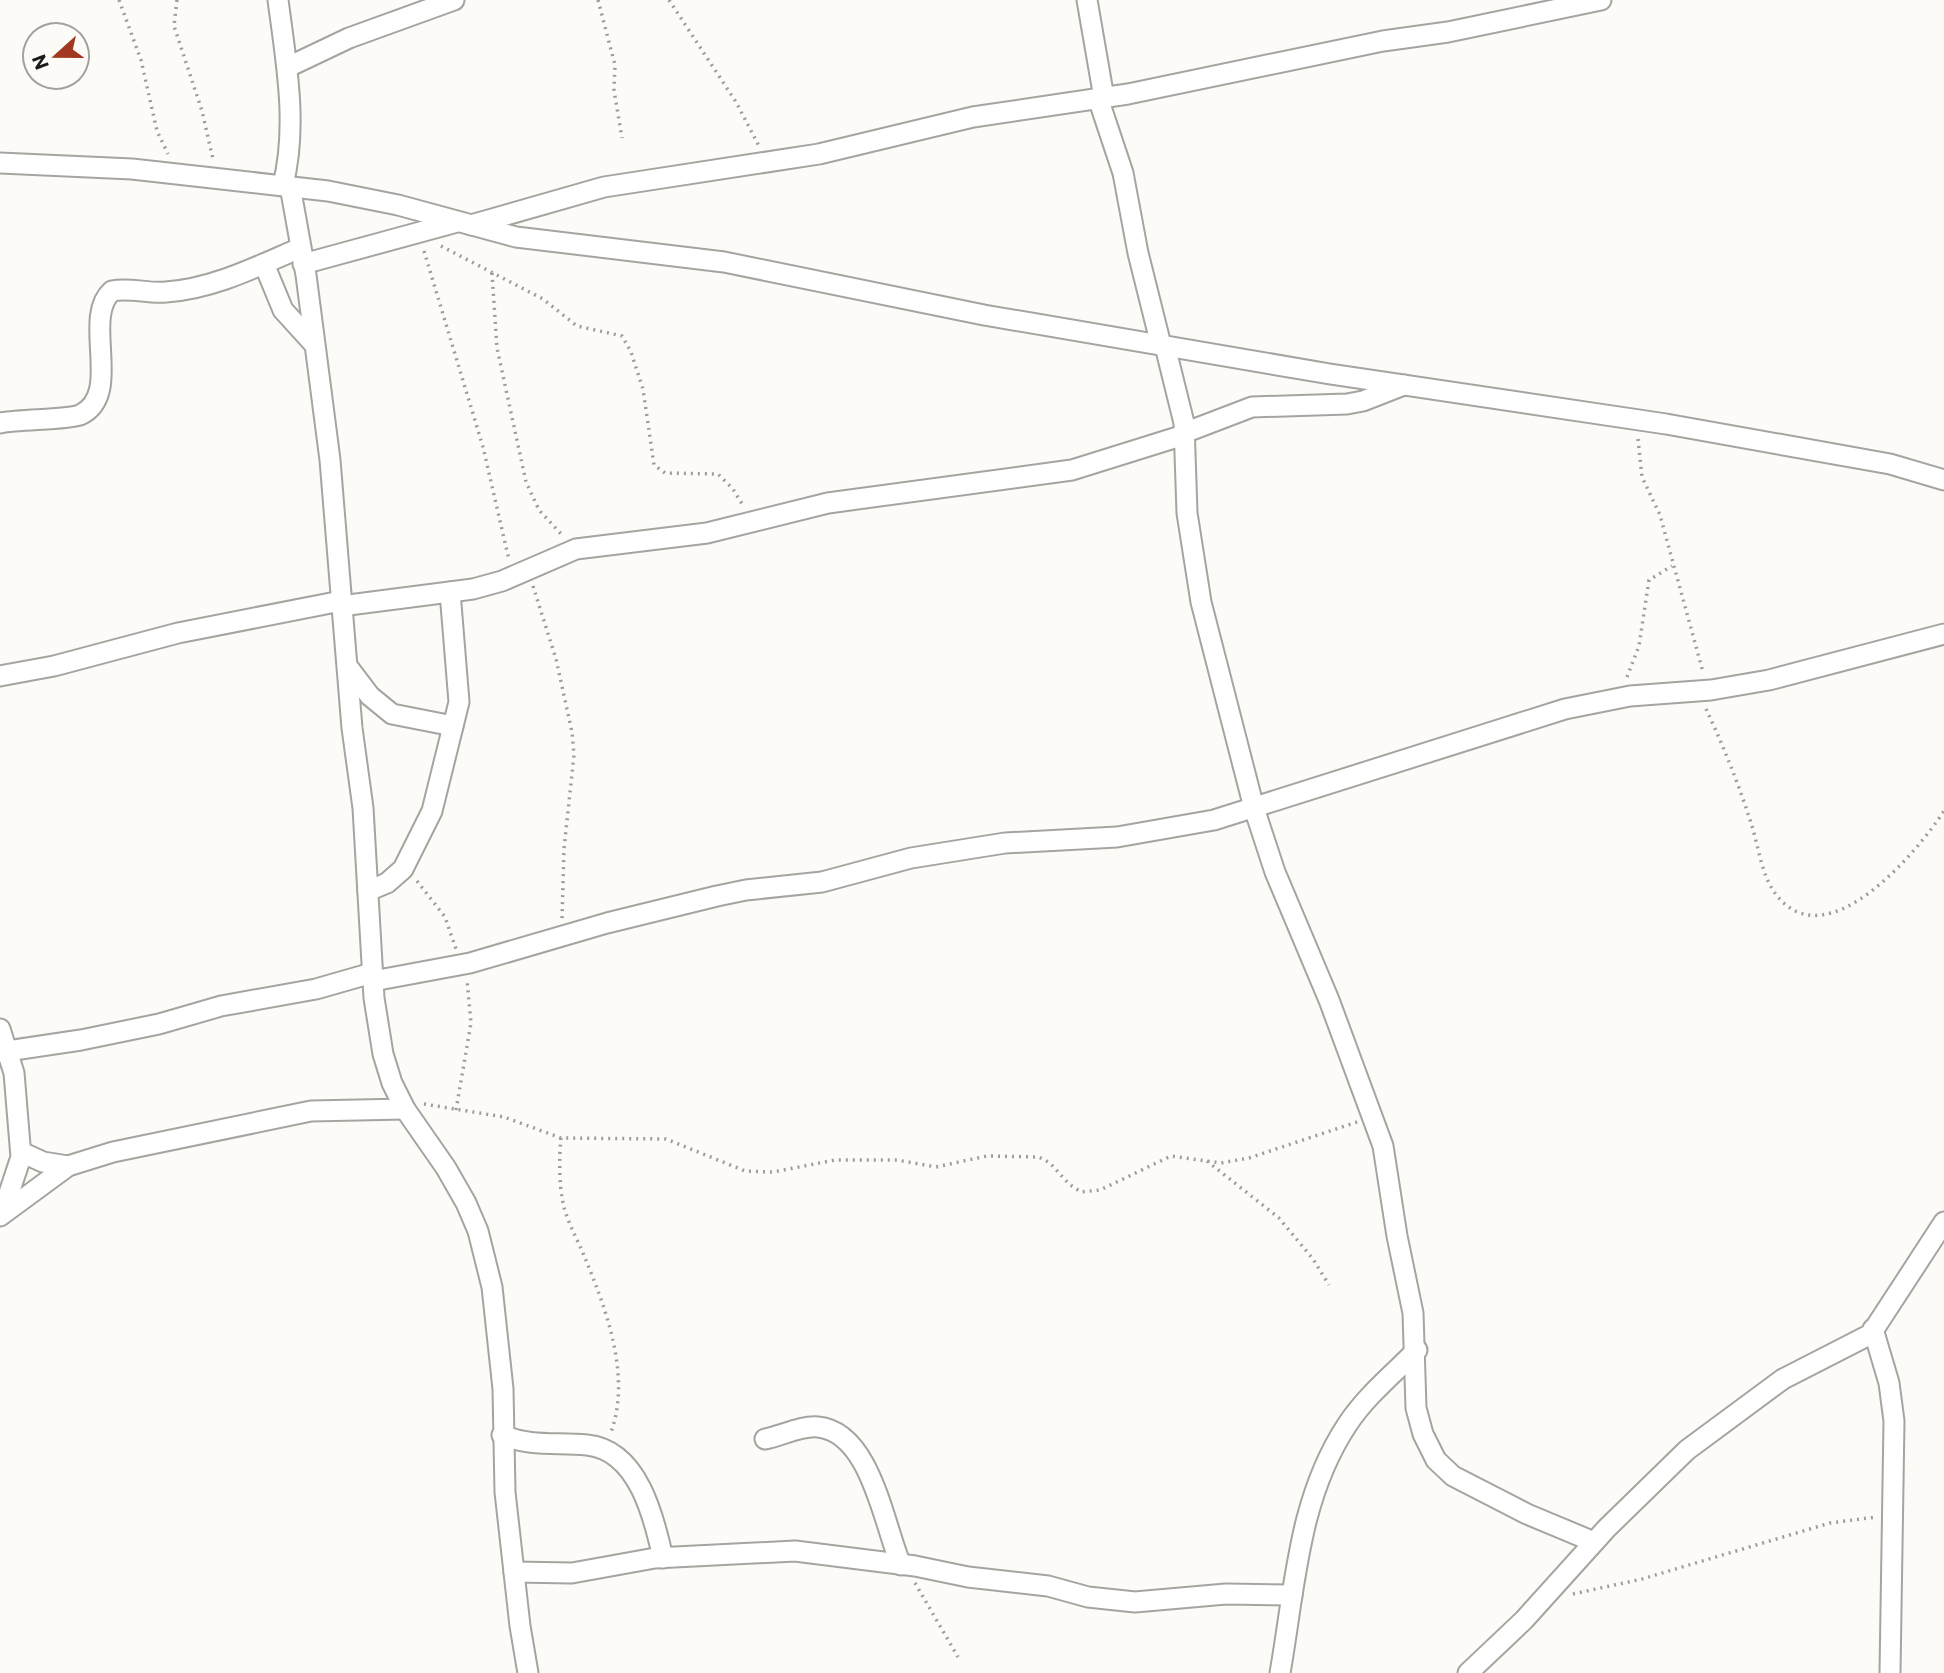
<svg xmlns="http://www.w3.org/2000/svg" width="1944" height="1673" font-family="Commissioner,sans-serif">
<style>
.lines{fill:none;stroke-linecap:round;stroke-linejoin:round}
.minor-casing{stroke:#a6a4a0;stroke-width:23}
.path{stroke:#9e9c99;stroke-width:3.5;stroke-dasharray:2 5;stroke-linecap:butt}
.minor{stroke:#fff;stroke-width:19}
</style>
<rect width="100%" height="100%" fill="#fdfbf7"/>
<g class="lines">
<g class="minor-casing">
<g id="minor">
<path d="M278,0C286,61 298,125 283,185"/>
<polyline points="1087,0 1104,98"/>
<polyline points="288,67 349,38 454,0"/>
<polyline points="1098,98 1123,173 1138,253 1161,345"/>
<polyline points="0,163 132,169 328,191 398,205 516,237 724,262 984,315 1330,374 1666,424 1890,464 1944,480"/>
<polyline points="290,186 306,275 330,460 352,728 363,808 374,998 383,1054 392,1083 405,1109 446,1168 466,1203 478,1231 492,1287 503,1389 505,1492 520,1626 528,1673"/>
<polyline points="471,225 604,187 819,154 973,117 1128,94 1383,41 1448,32 1601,0"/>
<polyline points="264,264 283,310 313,343"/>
<polyline points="303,264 457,222"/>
<polyline points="1165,346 1184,423 1187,513 1201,602 1254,808 1275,872 1329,1000 1383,1146 1397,1236 1413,1313 1416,1408 1423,1434 1436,1460 1453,1476 1527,1514 1594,1542"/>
<path d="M0,423C19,419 67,420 80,415C124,395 81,318 112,291C129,287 149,294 166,292C213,289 258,266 300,248"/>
<polyline points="1184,433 1252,407 1347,404 1363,401 1404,385"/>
<polyline points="341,606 473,589 502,581 576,549 707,533 828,503 1072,470 1184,435"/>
<polyline points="348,667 370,696 392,714 453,726"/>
<polyline points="0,676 54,666 178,633 341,601"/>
<polyline points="368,891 387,883 403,869 432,811 459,702 450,592"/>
<polyline points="373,981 470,963 607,923 717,896 746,890 822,882 911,858 1005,843 1117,837 1214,820 1565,709 1630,696 1711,690 1769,680 1944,634"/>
<polyline points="0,1029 14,1073 21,1157 2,1214"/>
<polyline points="0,1052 81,1040 159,1024 221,1006 316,989 372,973"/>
<polyline points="21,1152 43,1162 68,1166"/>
<polyline points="0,1216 68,1166 113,1152 311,1111 405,1109"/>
<polyline points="1873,1329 1889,1383 1894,1421 1890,1673"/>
<path d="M502,1435C531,1447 557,1442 587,1445C638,1450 654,1517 663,1558"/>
<path d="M765,1439C781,1436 802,1425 818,1427C871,1432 884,1526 901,1565"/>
<polyline points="514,1572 572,1573 655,1558 795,1551 915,1566 968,1577 1048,1586 1088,1597 1135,1602 1226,1594 1292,1595"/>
<path d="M1280,1673C1295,1588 1298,1499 1347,1425C1365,1397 1393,1374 1417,1350"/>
<polyline points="1468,1673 1524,1620 1607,1528 1687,1450 1783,1379 1871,1334 1944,1222"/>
</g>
</g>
<g class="path">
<polyline points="119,0 141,60 157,131 168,154"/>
<polyline points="177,0 174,26 202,111 213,159"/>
<polyline points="598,0 615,65 614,90 622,138"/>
<polyline points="669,0 736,102 759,146"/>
<polyline points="441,246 543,299 577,326 622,336 631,352 643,389 654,465 665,473 718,474 733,489 744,507"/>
<polyline points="424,251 483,447 509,560"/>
<polyline points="492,273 497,348 526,482 539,510 562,535"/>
<polyline points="1638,439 1642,477 1660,515 1703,672"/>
<polyline points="533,586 556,659 572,732 574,755 564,849 562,919"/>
<polyline points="1627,677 1639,646 1649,580 1672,566"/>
<path d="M1706,709C1723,745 1739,785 1751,823C1759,847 1761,877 1778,897C1829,958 1918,851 1944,811"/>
<polyline points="417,881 445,917 456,949"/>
<polyline points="424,1104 504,1117 561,1138 666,1139 745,1171 773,1172 835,1160 897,1160 936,1167 987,1156 1039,1157 1050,1163 1069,1184 1081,1192 1100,1190 1171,1156 1221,1163 1249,1158 1357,1122"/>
<polyline points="456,1110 471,1023 467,980"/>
<path d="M561,1138C559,1157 559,1184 563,1203C567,1222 578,1240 585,1258C607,1311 632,1379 610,1435"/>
<polyline points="1207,1161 1279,1218 1313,1259 1329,1285"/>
<polyline points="915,1583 958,1657"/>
<polyline points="1573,1594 1642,1579 1830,1523 1876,1517"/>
</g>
<use href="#minor" class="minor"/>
</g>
<g transform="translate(56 56) rotate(249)"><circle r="33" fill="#fdfbf7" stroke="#a3a19e" stroke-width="2"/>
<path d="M0-5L12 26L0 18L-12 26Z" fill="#a13821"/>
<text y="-10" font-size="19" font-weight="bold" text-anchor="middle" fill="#1b1b19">N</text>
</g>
</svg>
